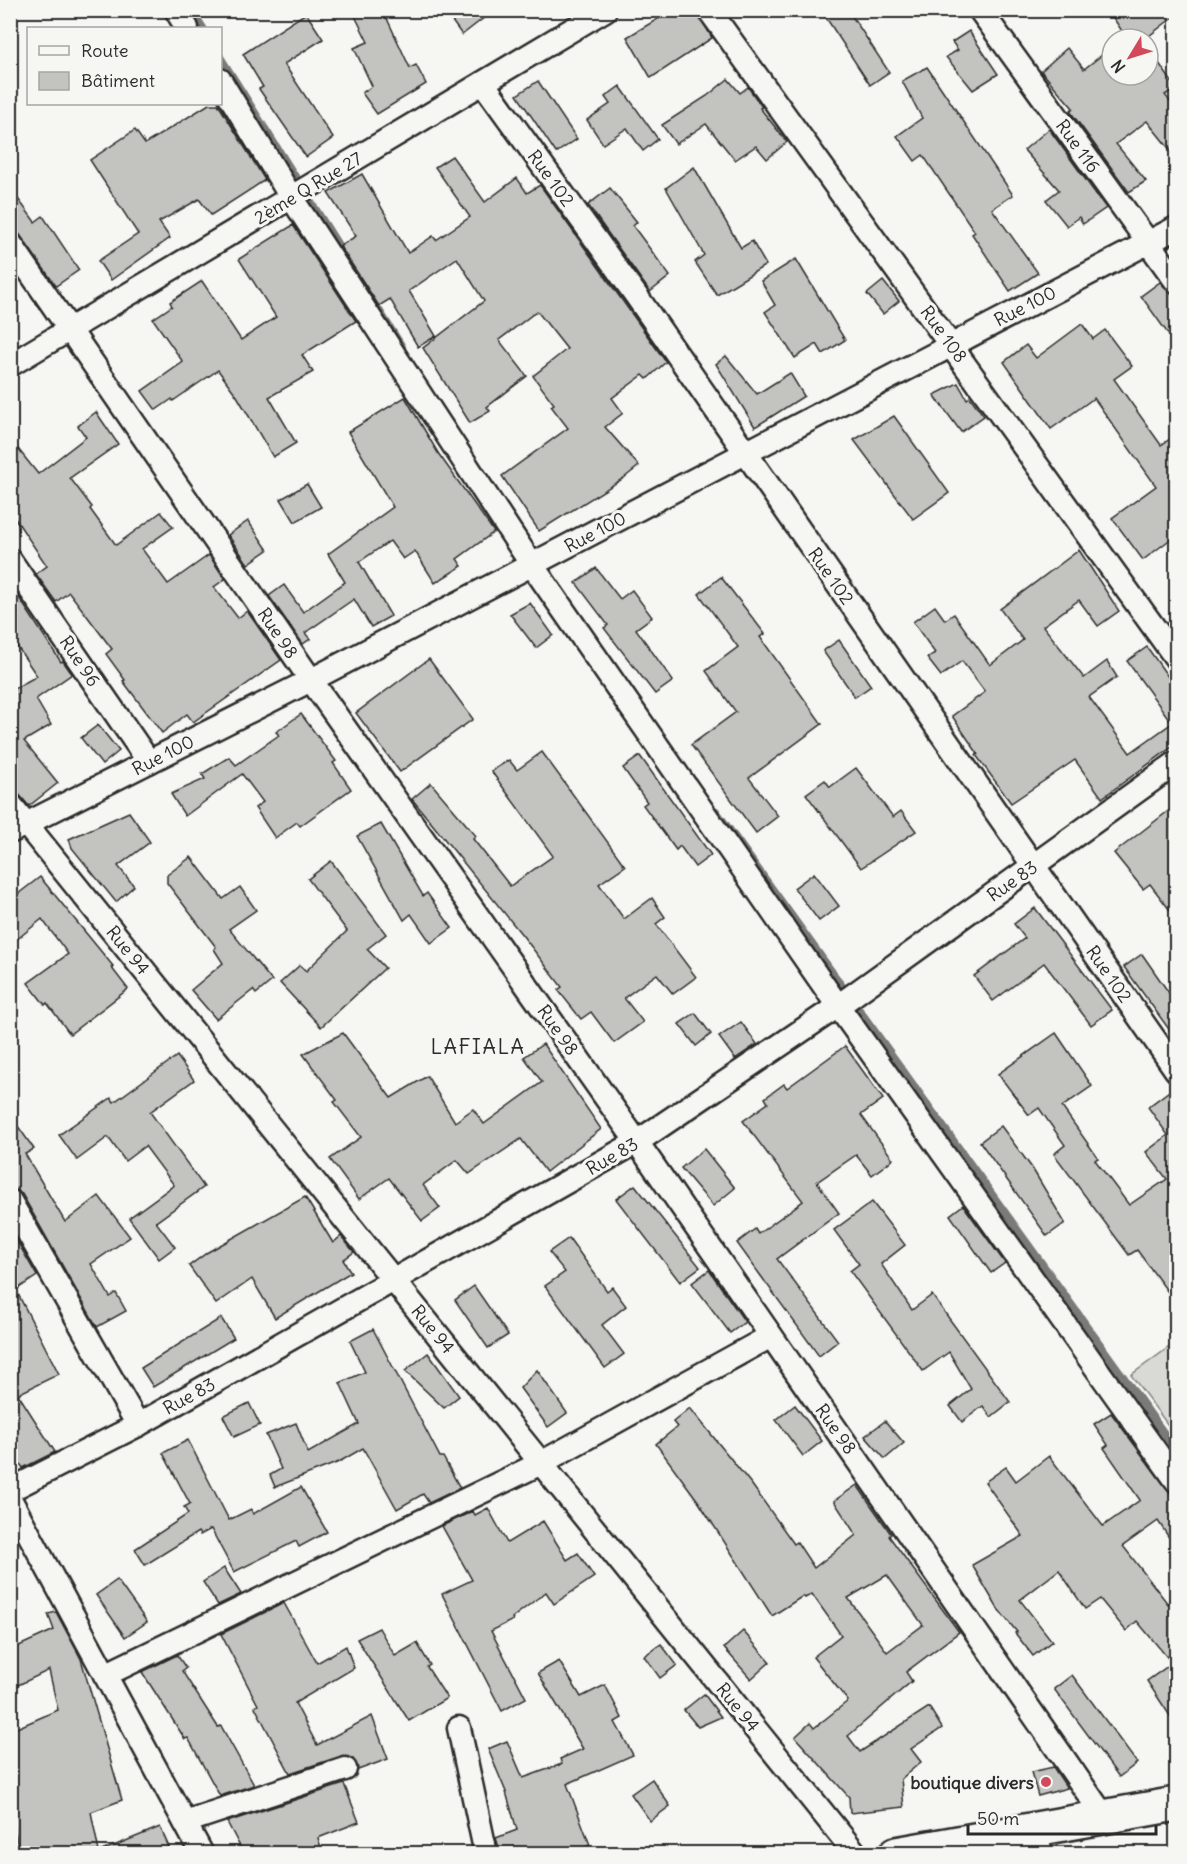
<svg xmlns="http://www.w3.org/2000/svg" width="1187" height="1864" font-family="Delius,sans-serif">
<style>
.green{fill:#d9d9d5;stroke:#828280;stroke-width:1.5}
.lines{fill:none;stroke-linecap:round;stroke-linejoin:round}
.stream{stroke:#7a7a78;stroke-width:8}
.building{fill:#c3c3c0;stroke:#2b2b2b;stroke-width:1.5;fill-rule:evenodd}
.street-casing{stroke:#2b2b2b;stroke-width:27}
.secondary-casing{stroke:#2b2b2b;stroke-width:38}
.street{stroke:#f6f6f2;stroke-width:22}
.secondary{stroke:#f6f6f2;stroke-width:33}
.poi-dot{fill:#d1495b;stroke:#f6f6f2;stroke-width:2}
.labels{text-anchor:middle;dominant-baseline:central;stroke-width:6;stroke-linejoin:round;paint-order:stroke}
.street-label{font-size:18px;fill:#2b2b2b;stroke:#f6f6f2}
.poi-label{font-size:18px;font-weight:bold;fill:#2b2b2b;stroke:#f6f6f2;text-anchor:end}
.quarter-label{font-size:21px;letter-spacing:1.5px;fill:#2b2b2b;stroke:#f6f6f2}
</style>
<rect width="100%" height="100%" fill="#f6f6f2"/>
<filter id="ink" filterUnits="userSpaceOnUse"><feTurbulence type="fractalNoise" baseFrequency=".0167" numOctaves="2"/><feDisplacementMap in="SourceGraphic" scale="12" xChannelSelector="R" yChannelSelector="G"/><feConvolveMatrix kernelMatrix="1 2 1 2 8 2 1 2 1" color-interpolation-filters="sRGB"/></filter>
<g filter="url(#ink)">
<polygon class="green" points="1176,1342 1176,1341 1176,1436 1131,1375"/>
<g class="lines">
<g class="stream">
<polyline points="191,10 203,28"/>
<polyline points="220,57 402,347"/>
<polyline points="716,811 1176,1450"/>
</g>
</g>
<g class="building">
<polygon points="352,10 383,10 410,68 416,65 426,84 377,114 362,93 372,86 354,48 368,42"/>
<polygon points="444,10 494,10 462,35"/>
<polygon points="673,10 696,10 712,38 651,78 627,37"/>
<polygon points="821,10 848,10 889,72 870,85"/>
<polygon points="1108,10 1176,10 1176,15 1145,39 1123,39 1126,37"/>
<polygon points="306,13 323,39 284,64 333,138 306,157 259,89 263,87 243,54"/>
<polygon points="969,31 998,74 973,90 946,57 958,50 952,42"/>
<polygon points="1112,47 1112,75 1148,75 1148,47 1176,88 1165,95 1176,109 1176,157 1147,121 1116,144 1146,181 1129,192 1070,111 1073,108 1041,71 1067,48 1084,69"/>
<polygon points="927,67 1013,195 992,209 1038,273 1010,291 972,234 975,232 923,155 915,161 897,136 922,118 902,81"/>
<polygon points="728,79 740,93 748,87 762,107 760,108 787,142 767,159 756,146 735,160 706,124 676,144 662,125 707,96"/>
<polygon points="538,81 577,139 556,153 517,95"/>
<polygon points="620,86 658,139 643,151 627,128 603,144 587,120 610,104 605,97"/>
<polygon points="209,104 218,104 265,180 211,215 199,199 159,222 170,238 111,280 98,261 138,234 90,160 135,130 145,144"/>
<polygon points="1049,129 1106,208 1083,224 1079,217 1067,226 1046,200 1059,190 1024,150"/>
<polygon points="452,156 485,202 517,178 527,193 540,185 666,362 647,379 643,375 612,398 623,413 605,427 639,466 624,478 539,531 502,476 568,428 551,406 554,404 533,376 567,349 537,311 499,340 527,376 487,407 490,411 470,423 423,348 484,301 457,258 409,291 436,336 418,347 390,299 379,306 340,246 356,236 328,193 362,174 408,253 433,236 436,240 470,217 435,167"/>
<polygon points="694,167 741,248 752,241 766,265 717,295 695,262 704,255 666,188"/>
<polygon points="10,188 35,222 43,216 79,270 56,286 10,221"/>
<polygon points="610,188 637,222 633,226 670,276 650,292 588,205"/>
<polygon points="293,225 356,321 302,355 313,372 269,397 296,443 273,457 237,396 218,370 173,401 172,399 156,410 142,391 183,362 153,319 172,306 170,302 202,281 241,340 276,317 239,259"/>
<polygon points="796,259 845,340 823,354 817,344 795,358 765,312 775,305 761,281"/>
<polygon points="883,281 899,301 883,314 867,294"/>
<polygon points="1160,282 1176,299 1176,345 1141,296"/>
<polygon points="1082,324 1093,339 1105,330 1132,366 1114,379 1161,445 1176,435 1176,535 1143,560 1112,518 1156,486 1094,398 1051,429 1004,362 1026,345 1036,358"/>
<polygon points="726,356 757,394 790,373 804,396 755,427 716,364"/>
<polygon points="958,383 967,399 970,397 984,416 961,432 934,395"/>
<polygon points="405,397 438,453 494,532 457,559 462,566 435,583 415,551 403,559 390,541 359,562 391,616 371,627 354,599 305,633 310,639 303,644 269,596 284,585 303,612 345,582 328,554 393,507 348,432"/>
<polygon points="96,412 118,444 70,478 92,507 90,509 116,545 161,512 173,527 142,549 168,584 209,555 225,579 214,587 238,618 247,611 281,660 193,722 187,714 162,733 123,681 125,680 106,654 112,649 69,592 56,602 36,574 47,566 10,511 10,439 38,474 86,437 78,426"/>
<polygon points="894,416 949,493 913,519 854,440"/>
<polygon points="307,484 321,507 295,522 281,499"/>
<polygon points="248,521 268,550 248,564 228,535"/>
<polygon points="1079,550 1119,611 1098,626 1079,600 1043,626 1084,678 1107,661 1117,677 1089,697 1130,753 1172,723 1127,661 1147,647 1176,688 1176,744 1102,798 1075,760 1011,803 976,755 978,754 952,716 985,692 962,661 941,676 927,658 935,653 913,622 935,606 945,620 954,614 990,665 1023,640 1000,609"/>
<polygon points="596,568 620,599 632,590 652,617 636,629 673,681 655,694 604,628 608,625 576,583"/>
<polygon points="721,577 765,634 760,637 822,724 749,778 778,816 756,833 691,745 736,712 706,671 738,647 699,594"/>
<polygon points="14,590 61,662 63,661 72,674 36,699 51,725 24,741 58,783 29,806 10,784 10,691 37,676 10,636 10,593"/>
<polygon points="530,603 553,635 536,648 510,614"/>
<polygon points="839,640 871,686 855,697 823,651"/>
<polygon points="429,659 473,719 400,772 356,713"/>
<polygon points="301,714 336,761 333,763 351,789 300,826 297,822 275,838 255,808 263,802 242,774 185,816 171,794 205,779 202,774 229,757 236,765 279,735 276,732"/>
<polygon points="98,725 119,751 102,765 81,738"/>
<polygon points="542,752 625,866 599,884 624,919 652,898 665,917 656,924 696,977 673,994 657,974 624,998 643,1022 614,1043 591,1012 581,1019 558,990 562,987 523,936 412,799 431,783 476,836 473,839 510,886 553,856 491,771 509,760 517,770"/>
<polygon points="640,756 711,855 695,867 680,846 676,850 643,805 647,802 623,768"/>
<polygon points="856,768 893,817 901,811 916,831 861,868 806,794 825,780 830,787"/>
<polygon points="1176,805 1176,918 1150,884 1143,889 1114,853"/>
<polygon points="129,812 150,842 118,866 134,886 116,902 72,848 69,839"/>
<polygon points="381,824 423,896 427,893 452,928 431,943 411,914 404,920 357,836"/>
<polygon points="191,857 223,899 240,887 256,910 229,929 272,981 256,994 253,990 216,1019 191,990 223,963 214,949 216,947 167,883 167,875"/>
<polygon points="331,861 386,934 367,949 385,968 321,1027 280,983 300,965 306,971 347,931 308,879"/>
<polygon points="814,873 839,906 819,921 794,888"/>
<polygon points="40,877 113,966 111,967 128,989 70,1034 47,1003 45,1005 28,983 68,954 42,919 10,945 10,900"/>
<polygon points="1035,908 1112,1010 1091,1025 1044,963 993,1001 974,976 1025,938 1014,924"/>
<polygon points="1142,954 1176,1003 1176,1039 1124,967"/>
<polygon points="695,1013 711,1034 696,1046 679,1024"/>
<polygon points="741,1022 757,1044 735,1059 719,1037"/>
<polygon points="343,1033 391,1098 427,1076 455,1122 473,1109 484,1124 542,1082 524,1057 543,1044 601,1129 546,1172 521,1139 469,1174 457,1160 423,1185 440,1208 422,1221 389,1178 359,1199 330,1159 361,1137 334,1102 337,1100 303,1054"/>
<polygon points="1056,1033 1092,1086 1062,1107 1098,1158 1095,1160 1129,1205 1167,1179 1146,1152 1168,1135 1148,1107 1176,1086 1176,1303 1137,1250 1129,1255 1054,1154 1065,1145 1039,1108 1029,1115 998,1074"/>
<polygon points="845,1046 883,1099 861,1115 893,1159 872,1175 856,1155 817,1182 839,1213 777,1259 838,1341 819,1356 737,1243 755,1229 758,1234 803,1201 743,1121 768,1103 765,1098 784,1084 787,1088"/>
<polygon points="177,1056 194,1080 150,1112 204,1187 156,1222 175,1247 159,1259 129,1218 174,1185 145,1146 125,1161 108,1137 77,1160 59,1135 111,1098 114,1102"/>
<polygon points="10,1115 34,1149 25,1154 65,1222 99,1196 130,1237 91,1264 110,1297 116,1293 126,1311 97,1327 22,1194 10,1188"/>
<polygon points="1001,1126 1032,1168 1065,1223 1047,1236 980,1142"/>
<polygon points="704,1149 735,1188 713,1206 681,1168"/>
<polygon points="635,1185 700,1267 680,1282 616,1199"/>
<polygon points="305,1197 333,1243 341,1236 354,1252 343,1260 351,1272 275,1318 252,1279 216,1304 189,1266 208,1252"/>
<polygon points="872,1202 905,1245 881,1264 912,1310 932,1295 1010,1402 991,1417 983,1406 962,1422 950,1406 971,1389 949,1352 923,1371 850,1271 859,1264 834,1230"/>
<polygon points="963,1205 1005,1263 991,1273 950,1215"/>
<polygon points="10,1229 37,1276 16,1290 59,1374 18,1394 55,1452 23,1468 10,1449"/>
<polygon points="569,1238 607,1291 612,1287 626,1306 602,1325 624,1354 605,1368 545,1286 565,1272 549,1252"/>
<polygon points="709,1270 745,1322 730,1333 692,1283"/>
<polygon points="474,1286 508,1335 488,1348 455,1300"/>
<polygon points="221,1318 234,1338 153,1387 141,1368"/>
<polygon points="373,1329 440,1457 443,1457 460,1488 429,1503 423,1494 397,1509 363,1448 339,1462 275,1487 270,1475 281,1469 266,1435 296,1423 308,1453 359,1424 340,1383 365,1372 350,1341"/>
<polygon points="428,1353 459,1396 444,1408 405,1371"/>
<polygon points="537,1370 567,1413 548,1427 520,1388"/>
<polygon points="249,1403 260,1425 234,1437 223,1416"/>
<polygon points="795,1405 822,1441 803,1456 776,1420"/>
<path d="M690,1408L752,1485L794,1544L797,1542L814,1568L856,1535L834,1501L857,1485L891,1534L889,1536L959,1632L906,1672L912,1681L848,1736L860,1752L929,1707L942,1728L911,1749L921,1762L901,1779L904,1807L850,1813L849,1797L795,1737L810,1723L814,1728L848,1701L813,1657L841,1635L812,1594L805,1598L803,1596L772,1616L698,1501L656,1444L677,1427L673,1422ZM887,1575L923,1625L887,1652L848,1598Z"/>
<polygon points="1111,1413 1176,1501 1176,1548 1158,1521 1123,1546 1168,1604 1176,1597 1176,1725 1147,1681 1172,1663 1137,1621 1126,1631 1100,1599 1085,1609 1059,1570 1020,1600 1052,1641 1033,1656 1015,1633 1017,1632 998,1609 972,1565 1023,1536 985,1482 1006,1467 1016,1481 1049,1456 1103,1526 1140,1500 1104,1448 1108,1445 1094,1424"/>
<polygon points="885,1421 904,1443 885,1459 865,1436"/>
<polygon points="188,1440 229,1520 251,1509 253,1514 301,1487 327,1532 299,1547 296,1541 234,1572 211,1529 200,1535 198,1532 145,1565 135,1549 188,1514 184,1507 190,1504 163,1453"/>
<polygon points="488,1508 507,1543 543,1521 567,1560 578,1553 594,1577 554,1604 546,1592 512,1618 513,1620 491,1631 526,1698 502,1711 442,1594 472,1580 442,1526 473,1511 475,1515"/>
<polygon points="224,1568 241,1594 218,1605 203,1582"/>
<polygon points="117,1580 147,1622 125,1637 96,1595"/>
<polygon points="284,1603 317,1663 346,1646 354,1668 295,1703 317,1745 372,1716 388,1759 358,1770 353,1759 341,1756 290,1773 255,1707 258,1705 221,1634"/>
<polygon points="56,1612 81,1659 122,1800 91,1812 99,1852 160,1827 172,1854 19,1854 10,1802 10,1731 58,1710 49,1670 10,1689 10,1650 54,1630 48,1614"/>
<polygon points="379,1628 395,1656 417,1643 430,1665 427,1667 447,1698 409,1721 357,1639"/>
<polygon points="743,1631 770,1662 751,1679 724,1648"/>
<polygon points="661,1644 677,1665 660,1678 644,1656"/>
<polygon points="177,1655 186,1668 182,1671 218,1727 221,1726 254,1785 220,1796 188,1738 185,1739 142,1672"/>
<polygon points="559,1661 581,1697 605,1685 622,1718 615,1722 633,1755 567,1784 590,1845 566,1854 501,1854 496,1838 517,1830 506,1792 488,1749 507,1741 523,1778 562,1764 560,1759 583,1749 538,1673"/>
<polygon points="1072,1675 1137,1763 1119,1777 1054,1689"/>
<polygon points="704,1694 721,1717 698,1727 684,1710"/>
<polygon points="1053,1767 1067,1788 1038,1796 1031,1772"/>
<polygon points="652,1779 670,1806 650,1821 631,1794"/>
<polygon points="344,1784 359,1822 318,1838 323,1854 244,1854 227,1822"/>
</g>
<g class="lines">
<g class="street-casing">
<g id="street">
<polyline points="176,10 187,28"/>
<polyline points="709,10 1176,658"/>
<polyline points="980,10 1176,281"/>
<polyline points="220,80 291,197 532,565 838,1006 1176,1480"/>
<polyline points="483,83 635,294 1176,1070"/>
<polyline points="10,243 311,680 637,1142 1105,1818"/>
<polyline points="10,365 605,10"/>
<polyline points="10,560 149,762"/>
<polyline points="10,804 856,1854"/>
<polyline points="10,832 311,680 1176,228"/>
<polyline points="10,1201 138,1425"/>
<polyline points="10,1490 138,1425 637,1142 838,1006 1176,763"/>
<polyline points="10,1499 202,1854"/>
<polyline points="105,1675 541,1463 771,1336"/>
<polyline points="459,1728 486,1854"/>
<polyline points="185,1822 345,1769"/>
<polyline points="1036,1831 1041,1854"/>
</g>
</g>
<g class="secondary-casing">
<polyline id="secondary" points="896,1854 1176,1804"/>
</g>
<use href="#street" class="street"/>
<use href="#secondary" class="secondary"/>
</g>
</g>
<circle class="poi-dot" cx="1046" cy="1782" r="6"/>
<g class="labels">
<g class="street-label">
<text transform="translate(1078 146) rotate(54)">Rue 116</text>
<text transform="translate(551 178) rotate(54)">Rue 102</text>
<text transform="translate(308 188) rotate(-31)">2ème Q Rue 27</text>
<text transform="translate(1025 306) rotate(-27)">Rue 100</text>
<text transform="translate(944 334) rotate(54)">Rue 108</text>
<text transform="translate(595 532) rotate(-28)">Rue 100</text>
<text transform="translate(831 576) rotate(55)">Rue 102</text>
<text transform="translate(278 633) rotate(56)">Rue 98</text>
<text transform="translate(80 661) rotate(56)">Rue 96</text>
<text transform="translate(163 755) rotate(-27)">Rue 100</text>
<text transform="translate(1012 881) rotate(-35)">Rue 83</text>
<text transform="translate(128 950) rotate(51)">Rue 94</text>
<text transform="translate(1109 974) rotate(55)">Rue 102</text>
<text transform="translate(558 1030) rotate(55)">Rue 98</text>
<text transform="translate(612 1156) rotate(-30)">Rue 83</text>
<text transform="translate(433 1329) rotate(51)">Rue 94</text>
<text transform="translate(189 1396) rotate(-29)">Rue 83</text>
<text transform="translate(836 1429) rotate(55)">Rue 98</text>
<text transform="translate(738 1707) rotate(51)">Rue 94</text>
</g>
<g class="poi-label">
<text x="1034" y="1782">boutique divers</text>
</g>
<g class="quarter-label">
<text x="478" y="1046">LAFIALA</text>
</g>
</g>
<rect width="1187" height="1864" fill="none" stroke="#f6f6f2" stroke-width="36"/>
<rect x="18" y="18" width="1151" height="1828" fill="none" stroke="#2b2b2b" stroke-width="2" filter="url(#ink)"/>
<rect x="27" y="27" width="195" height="78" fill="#f6f6f2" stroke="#a5a5a2" stroke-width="1.5"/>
<rect x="39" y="46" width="30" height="9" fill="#f6f6f2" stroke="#a5a5a2" stroke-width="1.5"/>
<text x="81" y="57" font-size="18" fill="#2b2b2b">Route</text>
<rect x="39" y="72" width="30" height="18" fill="#c3c3c0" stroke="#a5a5a2" stroke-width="1.5"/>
<text x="81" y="87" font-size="18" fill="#2b2b2b">Bâtiment</text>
<g transform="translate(1130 57) rotate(232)"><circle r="28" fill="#f6f6f2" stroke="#a5a5a2" stroke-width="1.5"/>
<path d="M0-4.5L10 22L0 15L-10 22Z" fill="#d1495b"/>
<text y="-9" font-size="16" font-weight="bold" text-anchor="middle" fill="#2b2b2b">N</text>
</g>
<path d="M968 1825v9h188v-9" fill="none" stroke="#2b2b2b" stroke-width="3"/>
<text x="977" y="1825" font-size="18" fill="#2b2b2b" stroke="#f6f6f2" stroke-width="4.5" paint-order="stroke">50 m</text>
</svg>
